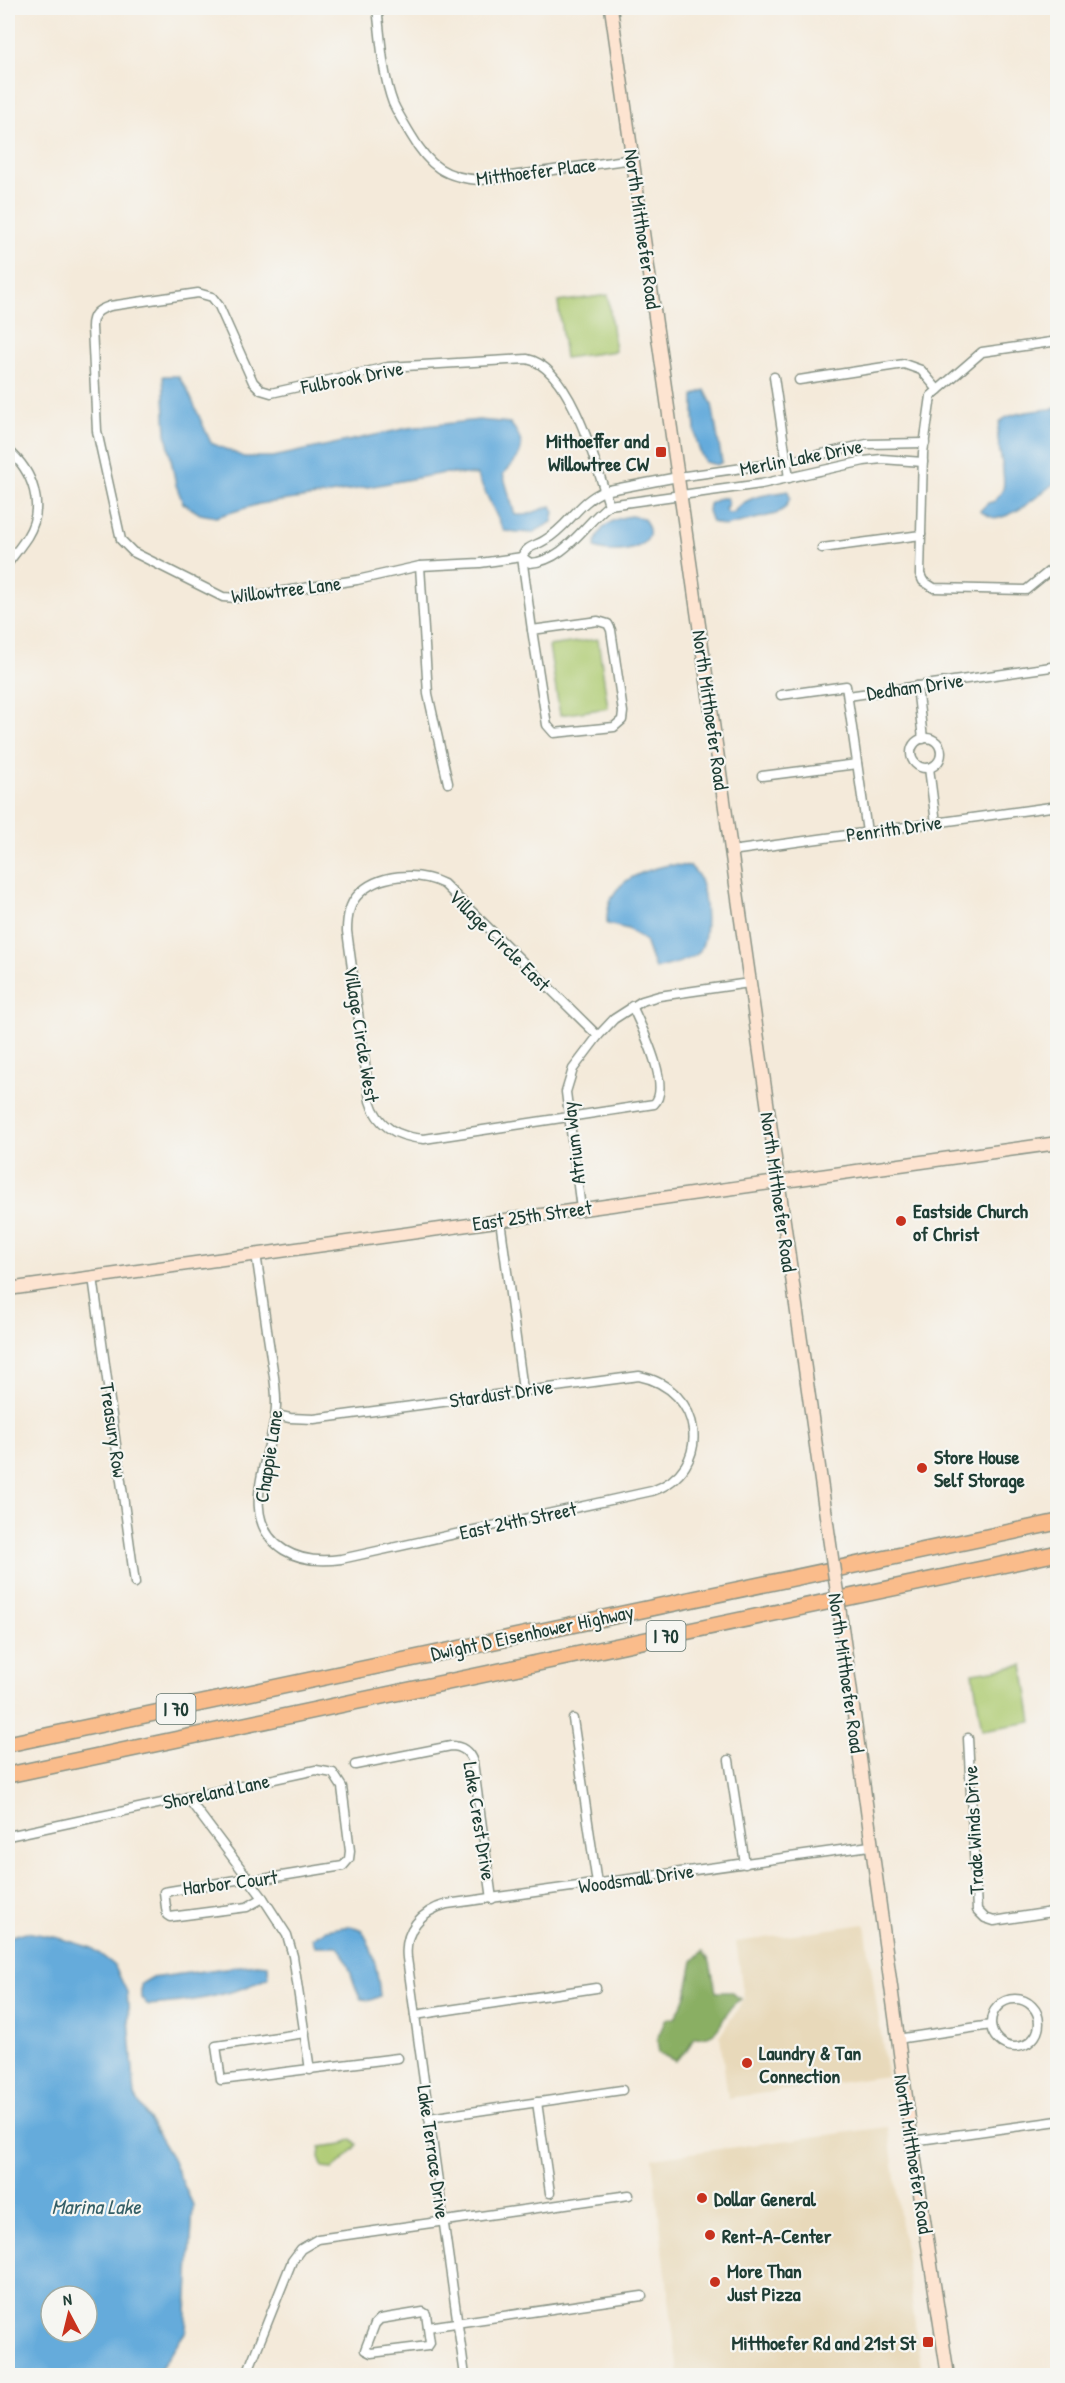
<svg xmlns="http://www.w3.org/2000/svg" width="1065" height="2383" font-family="'Patrick Hand',sans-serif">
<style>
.built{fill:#e8d9ba}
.green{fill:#aecb72;stroke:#668453;stroke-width:1.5}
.forest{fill:#8aaf64;stroke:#54764c;stroke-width:1.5}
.water{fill:#65abdb;stroke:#427488;stroke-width:1.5;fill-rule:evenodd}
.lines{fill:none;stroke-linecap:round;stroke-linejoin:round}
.street-casing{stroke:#8a9487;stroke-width:11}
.secondary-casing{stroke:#8a9487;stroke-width:15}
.highway-casing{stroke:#8a9487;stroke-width:18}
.street{stroke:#fff;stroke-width:8}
.secondary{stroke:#fde4d1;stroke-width:12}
.highway{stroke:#fabc8b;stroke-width:15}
.secondary-bridge-casing{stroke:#8a9487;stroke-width:15;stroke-linecap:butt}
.secondary-bridge{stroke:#fde4d1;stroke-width:12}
.poi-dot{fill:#c8321e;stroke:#f6f6f2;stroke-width:2}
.labels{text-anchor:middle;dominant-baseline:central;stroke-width:4.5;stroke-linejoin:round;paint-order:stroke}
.shield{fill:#f6f6f2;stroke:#60746d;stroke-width:1.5}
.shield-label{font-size:18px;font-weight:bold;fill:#1f3d34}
.street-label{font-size:20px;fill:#1f3d34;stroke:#f6f6f2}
.poi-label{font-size:20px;font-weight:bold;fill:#1f3d34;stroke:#f6f6f2;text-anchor:start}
.water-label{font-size:21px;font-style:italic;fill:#345e66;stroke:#f6f6f2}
</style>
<rect width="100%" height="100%" fill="#f6f6f2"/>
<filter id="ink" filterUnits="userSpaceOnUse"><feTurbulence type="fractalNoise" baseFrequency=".0167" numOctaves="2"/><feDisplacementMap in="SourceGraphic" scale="12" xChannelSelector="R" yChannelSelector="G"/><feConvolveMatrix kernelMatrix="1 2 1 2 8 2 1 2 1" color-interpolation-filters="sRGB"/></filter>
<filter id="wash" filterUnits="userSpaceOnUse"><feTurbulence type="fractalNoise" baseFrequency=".008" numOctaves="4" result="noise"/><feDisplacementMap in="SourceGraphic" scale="24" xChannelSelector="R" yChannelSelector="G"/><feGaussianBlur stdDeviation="1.35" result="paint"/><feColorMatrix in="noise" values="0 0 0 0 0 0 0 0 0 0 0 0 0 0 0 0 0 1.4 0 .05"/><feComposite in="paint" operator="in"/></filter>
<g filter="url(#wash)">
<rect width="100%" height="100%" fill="#f4eada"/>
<g class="built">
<polygon points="865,1924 887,2076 728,2098 720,2036 744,1999 736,1942"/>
<polygon points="888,2127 922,2375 662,2375 678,2373 652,2158"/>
</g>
<g class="green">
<polygon points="608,295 615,351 565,358 558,302"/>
<polygon points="598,639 608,708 560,715 549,646"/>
<polygon points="1023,1665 1032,1722 982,1730 973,1673"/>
<polygon points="352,2139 357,2144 355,2148 333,2169 323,2168 319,2158 320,2147 343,2144"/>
</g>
<path class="forest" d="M703,1951L710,1962L716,1992H730L741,1999C718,2011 727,2040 694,2037L688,2049L675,2061L659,2053L657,2039L666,2019L675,2018L686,1996L693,1961Z"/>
<g class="water">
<path d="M163,376H178L187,389L211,443L244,457H273L408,428L479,420L510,423C529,445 522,456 503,474L515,515H526L551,506L554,512L552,522L532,533L504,531L477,475L444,473L324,495L259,504L216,517L200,514L183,503L176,485L166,433Z"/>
<path d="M705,390L712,404L722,462L717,465L705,462C693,443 694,417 694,395Z"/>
<path d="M1057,408V481C1040,494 1022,511 1002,517C994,520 986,515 980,511L988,503L995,501C998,497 1001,493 1003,489C1008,471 990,430 1002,420C1012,412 1044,410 1057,408Z"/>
<path d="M788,491L790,498L785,508L776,514L725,526L712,522L708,511L709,504L720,498H727L728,504L725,509L728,513H733C748,494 765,496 788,491Z"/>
<path d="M631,516L643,518C667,547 617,557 595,548C596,528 612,518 631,516Z"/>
<path d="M669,865L690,866C693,869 697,873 699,877C706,894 711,943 696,955C684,963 668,965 655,969L645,941L628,929L607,924C605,884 636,872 669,865Z"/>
<path d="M350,1926L361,1929C373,1946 378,1975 380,1996L371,2000L361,1999C351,1982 350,1959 337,1946H315L312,1938L326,1930Z"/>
<path d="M26,1932L59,1938L92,1948L114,1965L127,1992L135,2096L170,2155L193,2205L186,2331L156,2375H8V1937ZM51,2296H87V2332H51Z"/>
<path d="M256,1964L268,1965L269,1977C236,1995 186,2003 148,2005L141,1998V1984L151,1978Z"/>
</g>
</g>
<g filter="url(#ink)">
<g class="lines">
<g class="street-casing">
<g id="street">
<path d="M377,8C381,38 382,74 393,103C398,114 405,125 411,135C429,166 445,178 481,180L633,159"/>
<polyline points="1058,341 982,352 931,396 923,453 920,574 923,581 934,588 1026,590 1058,564"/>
<polyline points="774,377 789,478"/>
<polyline points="799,380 904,364 921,370 938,390"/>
<path d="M8,450C33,471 46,507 27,537C21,546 14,555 8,563"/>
<path d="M609,505C597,468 571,367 527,359L388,367L271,393L261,390L253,382L219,306L212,297L198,293L110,306C98,310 92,314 92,327L97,431L121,540L133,552L223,597L237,598L357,580L420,566L480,563L522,557L530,563C565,561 583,525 609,505L761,484L864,461L882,459L923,462"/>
<polyline points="822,548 921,535"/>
<path d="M522,557C526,546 536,546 545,540C568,527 579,501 604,491L678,477L786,462L867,444L925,443"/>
<polyline points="522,557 532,630"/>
<polyline points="420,566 428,694 448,783"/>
<polygon points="598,621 608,624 611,630 623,712 622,720 614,727 554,733 547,725 532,630"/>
<polyline points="917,686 923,739"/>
<polyline points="781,695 846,686 867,832"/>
<polyline points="848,696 1058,666"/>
<circle cx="926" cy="753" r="15"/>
<polyline points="929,768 936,823"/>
<polyline points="762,776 857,764"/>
<polyline points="731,851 1058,806"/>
<path d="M598,1036L444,884C419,871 377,873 357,896C349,905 347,920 347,931L370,1101C378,1128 399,1137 424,1139L654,1104C672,1087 641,1026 632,1006"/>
<polyline points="581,1209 566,1092 573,1069 598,1036 614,1019 642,1001 659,996 749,983"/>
<polyline points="500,1220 523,1390"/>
<path d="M256,1254C261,1286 265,1318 270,1350C272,1366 276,1383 276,1400C278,1447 231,1516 284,1550C302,1561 321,1562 341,1559L652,1491C714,1470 704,1389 639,1376L314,1419L290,1418L276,1415"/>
<polyline points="93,1277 135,1583"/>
<polyline points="573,1719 597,1884"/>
<polyline points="968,1738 977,1910 985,1918 994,1921 1058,1911"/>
<polyline points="729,1760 745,1864"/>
<path d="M355,1765L451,1746C462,1746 469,1751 473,1762L492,1899"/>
<polyline points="187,1797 263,1898 287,1935 293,1956 310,2070"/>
<polyline points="8,1836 316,1770 333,1773 342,1787 350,1851 349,1859 343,1866 257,1880 242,1879 164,1892 167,1915 170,1917 247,1907 263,1898"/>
<circle cx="1015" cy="2023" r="24"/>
<polyline points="415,2015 596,1988"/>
<polyline points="305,2033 216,2046 221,2080 398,2058"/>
<polyline points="897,2039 991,2025"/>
<polyline points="537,2102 550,2193"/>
<polyline points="429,2118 622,2090"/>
<polyline points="912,2141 1058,2121"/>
<polygon points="423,2312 426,2314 430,2343 428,2346 371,2353 365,2350 375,2324 380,2319"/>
<polyline points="428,2327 642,2296"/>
<polyline points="246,2376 292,2261 301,2249 318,2239 629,2195"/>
<path d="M465,2376L407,1958C404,1930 421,1911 447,1904L870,1846"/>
</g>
</g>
<g class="secondary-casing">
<g id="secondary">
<polyline points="611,8 829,1537"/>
<polyline points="8,1289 1058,1143"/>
<polyline points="843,1634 912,2141 948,2376"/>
</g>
</g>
<g class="highway-casing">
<g id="highway">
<polyline points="8,1744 1058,1522"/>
<polyline points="8,1775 1058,1553"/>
</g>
</g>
<use href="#street" class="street"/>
<use href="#secondary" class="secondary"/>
<use href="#highway" class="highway"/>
<g class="secondary-bridge-casing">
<polyline id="secondary-bridge" points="829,1537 843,1634"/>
</g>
<use href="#secondary-bridge" class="secondary-bridge"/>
</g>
</g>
<g class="poi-dot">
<rect x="655" y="446" width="12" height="12" rx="3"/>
<circle cx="901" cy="1221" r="6"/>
<circle cx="922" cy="1468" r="6"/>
<circle cx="747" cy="2063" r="6"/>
<circle cx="702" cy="2198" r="6"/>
<circle cx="710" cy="2235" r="6"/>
<circle cx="715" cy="2282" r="6"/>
<rect x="922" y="2336" width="12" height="12" rx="3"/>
</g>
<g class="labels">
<g class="shield">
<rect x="646.5" y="1621" width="39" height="30" rx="4.5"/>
<rect x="156.5" y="1694" width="39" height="30" rx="4.5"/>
</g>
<g class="shield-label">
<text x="666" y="1636">I 70</text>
<text x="176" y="1709">I 70</text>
</g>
<g class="street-label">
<text transform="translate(536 171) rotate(-7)">Mitthoefer Place</text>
<text transform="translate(643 229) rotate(82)">North Mitthoefer Road</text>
<text transform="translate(352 377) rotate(-11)">Fulbrook Drive</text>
<text transform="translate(801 457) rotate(-11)">Merlin Lake Drive</text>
<text transform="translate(286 589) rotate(-7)">Willowtree Lane</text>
<text transform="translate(915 686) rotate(-8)">Dedham Drive</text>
<text transform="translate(711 710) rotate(82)">North Mitthoefer Road</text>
<text transform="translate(894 828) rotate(-8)">Penrith Drive</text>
<text transform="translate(500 940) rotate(45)">Village Circle East</text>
<text transform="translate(362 1034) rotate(81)">Village Circle West</text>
<text transform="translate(573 1143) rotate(-97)">Atrium Way</text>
<text transform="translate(779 1192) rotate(82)">North Mitthoefer Road</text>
<text transform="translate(532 1215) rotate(-8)">East 25th Street</text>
<text transform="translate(501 1393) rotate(-8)">Stardust Drive</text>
<text transform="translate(114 1430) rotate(82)">Treasury Row</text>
<text transform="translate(268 1456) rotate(-81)">Chappie Lane</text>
<text transform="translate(518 1520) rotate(-12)">East 24th Street</text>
<text transform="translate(532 1632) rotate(-12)">Dwight D Eisenhower Highway</text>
<text transform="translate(847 1673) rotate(82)">North Mitthoefer Road</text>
<text transform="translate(216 1791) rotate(-12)">Shoreland Lane</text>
<text transform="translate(480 1821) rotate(81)">Lake Crest Drive</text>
<text transform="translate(973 1830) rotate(-93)">Trade Winds Drive</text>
<text transform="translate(636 1878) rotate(-8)">Woodsmall Drive</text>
<text transform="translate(230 1882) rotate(-7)">Harbor Court</text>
<text transform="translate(434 2152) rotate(82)">Lake Terrace Drive</text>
<text transform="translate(914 2154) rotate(81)">North Mitthoefer Road</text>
</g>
<g class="poi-label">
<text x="649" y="440" text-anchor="end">Mithoeffer and<tspan x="649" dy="23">Willowtree CW</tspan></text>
<text x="913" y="1210">Eastside Church<tspan x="913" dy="23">of Christ</tspan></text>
<text x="934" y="1456">Store House<tspan x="934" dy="23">Self Storage</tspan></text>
<text x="759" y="2052">Laundry &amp; Tan<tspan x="759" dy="23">Connection</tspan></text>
<text x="714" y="2198">Dollar General</text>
<text x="722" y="2235">Rent-A-Center</text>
<text x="727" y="2270">More Than<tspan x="727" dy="23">Just Pizza</tspan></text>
<text x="916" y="2342" text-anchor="end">Mitthoefer Rd and 21st St</text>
</g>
<g class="water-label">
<text x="96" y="2206">Marina Lake</text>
</g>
</g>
<rect width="1065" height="2383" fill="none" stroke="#f6f6f2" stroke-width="30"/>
<g transform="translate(69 2314) rotate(353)"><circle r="28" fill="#f6f6f2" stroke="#a0aca6" stroke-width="1.5"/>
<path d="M0-4.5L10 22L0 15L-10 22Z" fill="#c8321e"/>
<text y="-9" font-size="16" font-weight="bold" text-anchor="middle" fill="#1f3d34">N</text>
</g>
</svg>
